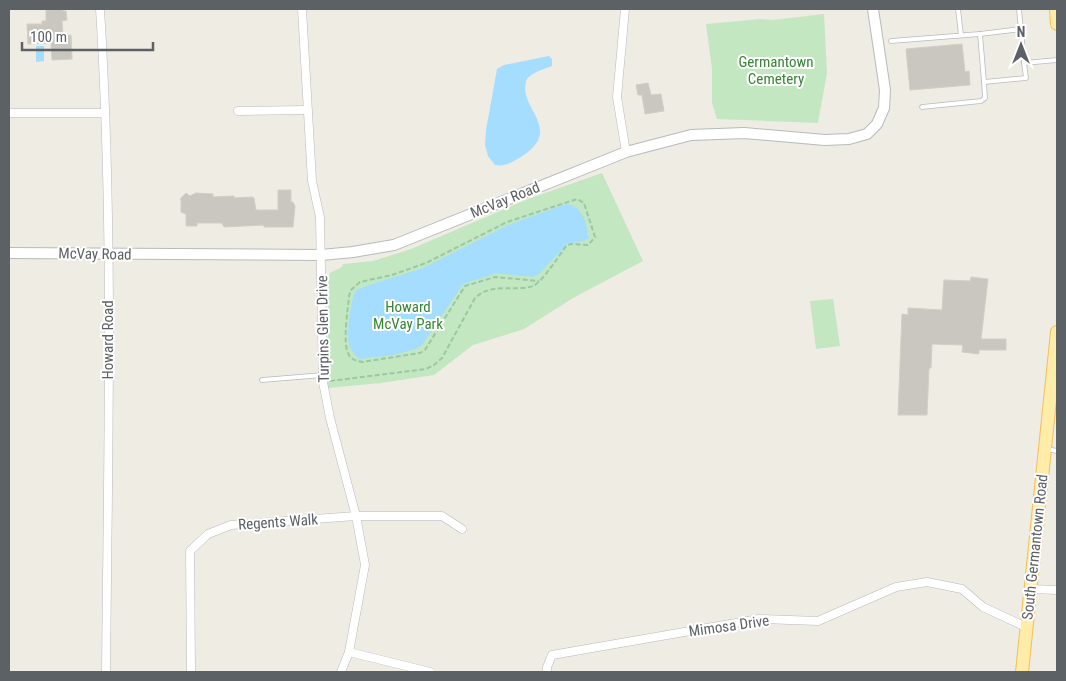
<svg xmlns="http://www.w3.org/2000/svg" width="1066" height="681" font-family="'Roboto Condensed',sans-serif">
<style>
.green{fill:#c3e7c1}
.water{fill:#a4ddff}
.building{fill:#cac7c1;stroke:#d4cdc3}
.lines{fill:none;stroke-linecap:round;stroke-linejoin:round}
.service-casing{stroke:#b7babe;stroke-width:5.5}
.minor-casing{stroke:#b7babe;stroke-width:9}
.tertiary-casing{stroke:#b7babe;stroke-width:12}
.primary-casing{stroke:#f3bf59;stroke-width:14}
.path{stroke:#9ac8a4;stroke-width:2;stroke-dasharray:5 2.5;stroke-linecap:butt}
.service{stroke:#fff;stroke-width:4}
.minor{stroke:#fff;stroke-width:8}
.tertiary{stroke:#fff;stroke-width:10}
.primary{stroke:#ffeca9;stroke-width:12}
.labels{text-anchor:middle;dominant-baseline:central;stroke-width:4;stroke-linejoin:round;paint-order:stroke}
.park-label{font-size:15px;fill:#358534;stroke:#fff}
.street-label{font-size:15px;fill:#5c6165;stroke:#fff}
</style>
<rect width="100%" height="100%" fill="#efece4"/>
<g class="green">
<polygon points="824,14 827,73 818,123 717,119 712,103 712,69 706,24 761,19 773,20"/>
<polygon points="602,173 643,261 573,298 524,329 473,345 434,375 381,383 328,388 328,280 330,273 342,267 343,264 373,261 411,249 528,199"/>
<polygon points="833,299 840,346 816,349 810,301"/>
</g>
<g class="water">
<polygon points="36,46 44,46 44,61 36,62"/>
<path d="M549,56L552,59V66C545,69 528,73 526,82C518,108 565,129 521,157C512,162 505,167 495,165L488,156L485,145L486,130L497,69L504,65Z"/>
<path d="M566,204C580,204 589,224 587,235L589,236V238L583,241L567,244L539,274L533,277L497,273L463,284L422,345L416,349L393,355L360,359C356,357 352,352 350,347C345,336 351,302 355,291L366,286L423,268L508,225Z"/>
</g>
<g class="building">
<polygon points="46,9 63,9 63,11 66,11 67,20 62,21 63,36 71,35 72,59 52,60 51,43 28,44 27,24 42,24 42,21 46,21"/>
<polygon points="962,44 965,72 969,71 970,85 910,90 906,49"/>
<polygon points="648,83 651,95 661,94 664,111 645,114 642,95 638,95 636,85"/>
<polygon points="278,190 291,190 291,202 293,202 295,206 293,227 264,227 264,225 224,227 222,223 197,223 197,226 186,226 186,214 181,212 181,200 180,199 186,193 190,196 196,193 213,194 213,197 234,196 234,198 252,197 254,198 256,210 278,210"/>
<polygon points="971,277 988,279 981,339 1006,339 1006,350 979,350 979,354 962,352 963,345 932,344 931,368 929,368 927,415 898,415 902,314 908,315 908,308 942,310 944,280 970,281"/>
</g>
<g class="lines">
<g class="service-casing">
<g id="service">
<polyline points="958,9 961,35"/>
<polyline points="1019,9 1024,63 1057,60"/>
<polyline points="980,34 1021,29"/>
<polyline points="891,41 980,34 984,82 1026,78 1024,63"/>
<polyline points="922,107 981,101 985,98 984,82"/>
<polyline points="262,380 323,375"/>
<polyline points="1047,449 1057,451"/>
</g>
</g>
<g class="minor-casing">
<g id="minor">
<path d="M100,9C114,230 108,451 106,672"/>
<polyline points="302,9 312,181 320,217 323,382 330,418 356,516 365,565 349,652 341,672"/>
<polyline points="625,9 617,97 626,152"/>
<polyline points="238,111 307,110"/>
<polyline points="9,113 105,113"/>
<polyline points="1031,589 1057,590"/>
<polyline points="349,652 430,672"/>
<polyline points="191,672 190,551 208,534 231,525 356,516 442,516 462,529"/>
<polyline points="547,672 547,667 552,655 759,619 818,621 896,587 927,582 962,589 983,607 1026,627"/>
</g>
</g>
<g class="tertiary-casing">
<polyline id="tertiary" points="9,253 321,255 353,252 394,245 626,152 691,135 744,133 825,140 849,139 867,134 877,124 884,108 885,90 873,9"/>
</g>
<g class="primary-casing">
<g id="primary">
<polyline points="1056,9 1057,24"/>
<polyline points="1022,672 1057,332"/>
</g>
</g>
<path class="path" d="M330,381L426,369L434,365L442,358L475,298C492,282 515,292 533,286C541,283 560,255 566,246L571,244L588,245L595,237L584,203L577,199L507,222L426,263L392,275L360,282L351,290L349,296C348,309 342,345 349,355C352,360 357,361 362,362L420,353L425,350L465,286L495,277L539,281"/>
<use href="#service" class="service"/>
<use href="#minor" class="minor"/>
<use href="#tertiary" class="tertiary"/>
<use href="#primary" class="primary"/>
</g>
<g class="labels">
<g class="park-label">
<text x="776" y="62">Germantown<tspan x="776" dy="17">Cemetery</tspan></text>
<text x="408" y="307">Howard<tspan x="408" dy="17">McVay Park</tspan></text>
</g>
<g class="street-label">
<text transform="translate(505 200) rotate(-22)">McVay Road</text>
<text transform="translate(95 254) rotate(1)">McVay Road</text>
<text transform="translate(323 329) rotate(-91)">Turpins Glen Drive</text>
<text transform="translate(108 340) rotate(-90)">Howard Road</text>
<text transform="translate(278 522) rotate(-4)">Regents Walk</text>
<text transform="translate(1035 547) rotate(-84)">South Germantown Road</text>
<text transform="translate(729 626) rotate(-8)">Mimosa Drive</text>
</g>
</g>
<rect width="1066" height="681" fill="none" stroke="#5c6165" stroke-width="20"/>
<g transform="translate(1021 45)" stroke="#ffffff" stroke-width="4" paint-order="stroke">
<path d="M0-4L9 19L0 12L-9 19Z" fill="#5c6165"/>
<text y="-8" font-size="14" font-weight="bold" text-anchor="middle" fill="#5c6165">N</text>
</g>
<path d="M22 42v8h131v-8" fill="none" stroke="#5c6165" stroke-width="2.5"/>
<text x="30" y="42" font-size="15" fill="#5c6165" stroke="#ffffff" stroke-width="4" paint-order="stroke">100 m</text>
</svg>
